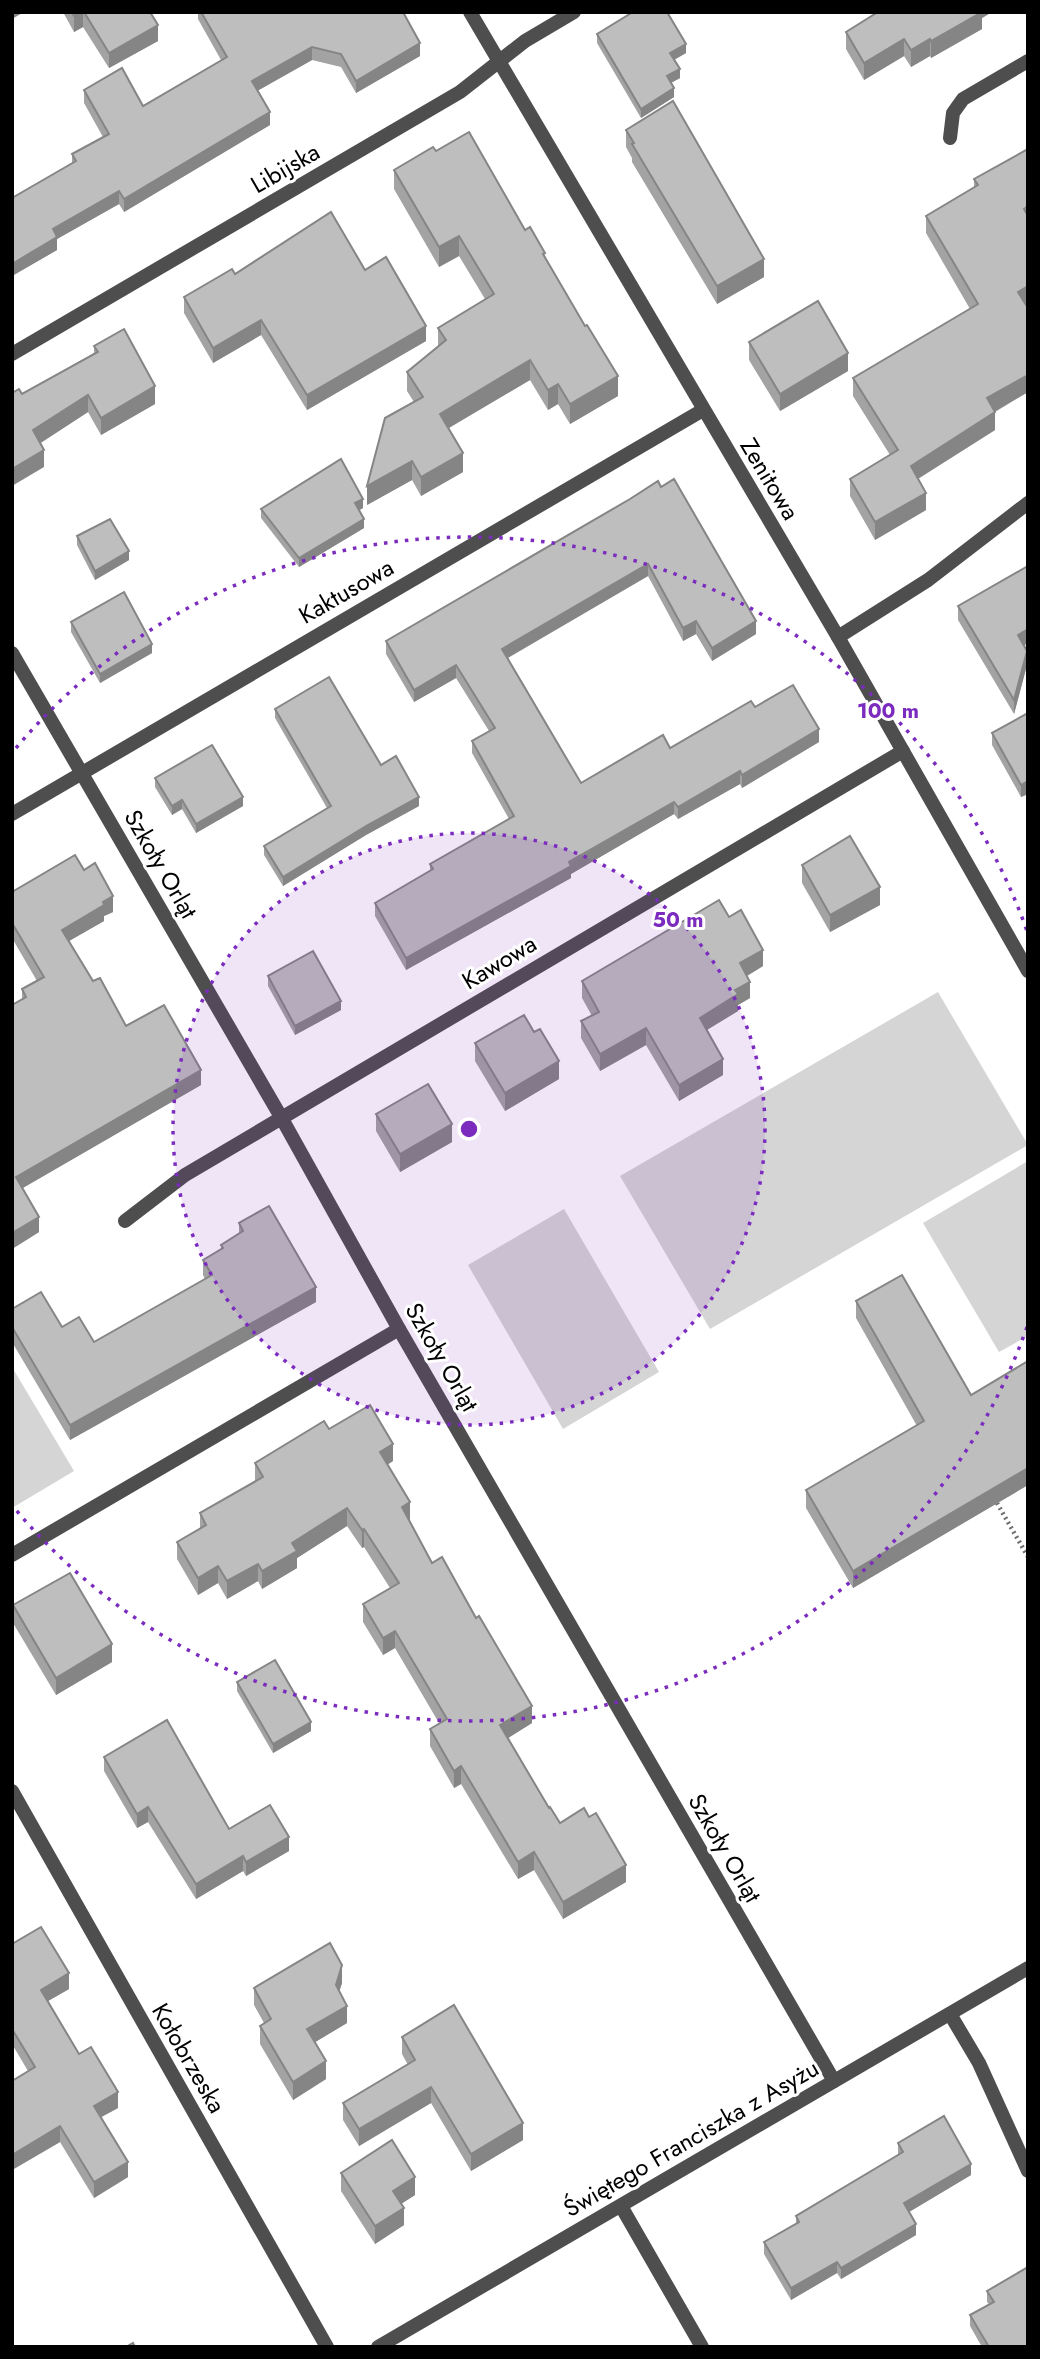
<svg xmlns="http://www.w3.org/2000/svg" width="1040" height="2359" font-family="Jost,sans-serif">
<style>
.green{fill:#d5d5d5}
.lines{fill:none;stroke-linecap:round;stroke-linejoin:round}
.path{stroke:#707070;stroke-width:4.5;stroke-dasharray:2 3.5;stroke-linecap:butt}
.service{stroke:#4e4e4e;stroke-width:14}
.minor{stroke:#4e4e4e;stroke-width:14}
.tertiary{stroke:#4e4e4e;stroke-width:14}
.wall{fill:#a3a3a3}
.shaded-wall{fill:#858585}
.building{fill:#bebebe;stroke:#858585;stroke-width:2}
.ring{fill:none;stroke:#7b2cbf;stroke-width:3.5;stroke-dasharray:3.5 7}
.labels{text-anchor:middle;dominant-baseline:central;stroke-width:6;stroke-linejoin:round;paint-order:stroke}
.street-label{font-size:24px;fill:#000;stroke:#fff}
.centre{fill:#7b2cbf;stroke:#fff;stroke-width:3.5}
.ring-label{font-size:21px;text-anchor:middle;font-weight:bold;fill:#7b2cbf;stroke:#fff;stroke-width:6;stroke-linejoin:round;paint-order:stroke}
</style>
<rect width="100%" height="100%" fill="#fff"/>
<g class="green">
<polygon points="938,992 1028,1145 710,1329 620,1176"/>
<polygon points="1028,1161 1028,1336 999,1352 923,1223"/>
<polygon points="564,1209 659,1372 563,1429 468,1265"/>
<polygon points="12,1367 74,1471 12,1508"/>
</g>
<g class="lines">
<polyline class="path" points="997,1503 1028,1557"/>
<polyline class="service" points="950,2014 979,2063 1028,2171"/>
<g class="minor">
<polyline points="470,12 838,637 1028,971"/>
<polyline points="950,138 953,113 963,99 1028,61"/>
<polyline points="12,354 460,92 525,41 574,12"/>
<polyline points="838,637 928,580 1028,503"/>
<polyline points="12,653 281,1117 399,1329 834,2081"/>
<polyline points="12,814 703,410"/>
<polyline points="125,1221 185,1175 903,751"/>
<polyline points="12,1555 399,1329"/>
<polyline points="12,1791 327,2347"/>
<polyline points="621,2206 702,2347"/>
</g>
<polyline class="tertiary" points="378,2347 1028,1968"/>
</g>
<g class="wall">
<polygon points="63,12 150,12 158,41 109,68 83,27 74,32"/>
<polygon points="198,12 403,12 420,56 356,93 341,67 312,60 257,91 270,125 124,212 119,204 57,239 57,250 12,276 72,163 72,154 103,137 84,103 84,90 143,106 221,60 198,19"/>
<polygon points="878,12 992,12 982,18 982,29 931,58 930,56 911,67 904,56 864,80 846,49 846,32"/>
<polygon points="597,34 686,53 674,60 680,78 671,83 674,97 641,118 597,43"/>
<polygon points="626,130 764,277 717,304 632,162 632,158 626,147"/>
<polygon points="1028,149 1028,304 1026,305 1028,308 1028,392 995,412 995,430 918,479 926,510 875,540 850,496 850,479 890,455 853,396 853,378 970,309 926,233 926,216 974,187 974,179"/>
<polygon points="436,151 525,230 545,258 618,396 570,424 558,404 548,410 530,380 449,428 463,472 421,496 412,480 367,505 414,402 407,391 407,372 438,346 438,328 485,299 459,256 439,267 394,189 394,170"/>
<polygon points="365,270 426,341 307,410 261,335 213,363 184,313 184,297 235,274"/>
<polygon points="749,342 848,371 780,411 749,360"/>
<polygon points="94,346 155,404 101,435 88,412 40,443 44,467 22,394 94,353"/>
<polygon points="630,499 756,634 712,661 696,634 683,641 648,576 508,658 581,783 670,748 755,707 819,742 742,788 740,784 678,819 674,814 571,874 571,878 406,970 375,916 375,903 430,871 430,864 509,819 472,753 472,741 489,731 456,678 414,702 386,654 386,641"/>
<polygon points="363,508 359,510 364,528 299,567 261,518 261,509"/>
<polygon points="77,536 129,560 95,580 77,545"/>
<polygon points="1028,566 1028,643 1024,645 1027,665 1014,714 958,620 958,606"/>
<polygon points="71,622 152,653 100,683 71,632"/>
<polygon points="275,709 381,765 419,806 366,835 283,886 264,855 264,846 327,808 275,718"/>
<polygon points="1028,713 1028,794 1021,797 992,745 992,733"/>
<polygon points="155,778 243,806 196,833 182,809 172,815 155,787"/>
<polygon points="802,865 880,905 830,932 802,883"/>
<polygon points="12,892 113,912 104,916 104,921 69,941 93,981 126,1026 201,1085 22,1188 39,1232 12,1249 12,1005 22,999 22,989 37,981 12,938"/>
<polygon points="729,917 763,966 747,976 750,998 738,1005 738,1011 707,1030 723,1075 679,1101 646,1045 600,1071 581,1038 581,1021 592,1016 582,998 582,981"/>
<polygon points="268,976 341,1010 295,1035 268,986"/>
<polygon points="475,1043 559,1079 505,1111 475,1061"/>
<polygon points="376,1114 452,1142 400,1172 376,1131"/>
<polygon points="239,1223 316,1302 70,1440 12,1342 12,1309 62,1327 94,1342 205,1279 203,1275 203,1260 221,1249 221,1245 239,1233"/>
<polygon points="856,1301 971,1395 1028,1361 1028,1485 853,1588 806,1508 806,1490 917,1426 856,1318"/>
<polygon points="329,1429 393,1461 387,1465 410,1520 409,1521 432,1563 532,1723 508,1738 549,1808 560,1823 626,1882 563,1919 534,1870 518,1879 461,1784 454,1788 430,1746 430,1729 439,1723 395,1648 383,1655 363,1622 363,1604 390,1588 364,1547 362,1548 347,1526 297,1558 297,1568 262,1589 258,1581 227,1599 218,1583 198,1595 177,1559 177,1542 200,1529 200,1513 255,1481 255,1463"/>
<polygon points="13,1605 112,1662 56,1695 13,1623"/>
<polygon points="237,1682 311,1731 273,1753 237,1691"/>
<polygon points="104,1757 229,1829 289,1851 246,1876 243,1871 196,1899 148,1822 137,1828 104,1771"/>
<polygon points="12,1944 69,1989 48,2001 79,2054 118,2108 101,2117 128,2177 94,2198 60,2142 12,2170 12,2081 28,2071 12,2044"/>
<polygon points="342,1983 339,1991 347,2023 315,2042 326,2079 293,2100 260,2044 260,2026 264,2023 254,2005 254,1988"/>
<polygon points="402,2037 523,2140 471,2171 431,2103 359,2146 343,2120 343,2103 408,2065 402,2054"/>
<polygon points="898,2143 971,2175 909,2212 916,2235 841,2279 837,2273 791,2300 764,2254 764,2242 796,2224 796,2216 898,2155"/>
<polygon points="341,2173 415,2195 401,2204 404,2225 375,2244 341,2191"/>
<polygon points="987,2291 1028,2347 982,2347 970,2326 970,2315 989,2304 987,2302"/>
</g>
<g class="shaded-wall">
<polygon points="12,12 24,12 12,19"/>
<polygon points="82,12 83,12 83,27 74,32 74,16"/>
<polygon points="978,12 992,12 982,18 982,29 931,58 931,41"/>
<polygon points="158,25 158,41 109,68 109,53"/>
<polygon points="904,39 904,56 864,80 864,63"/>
<polygon points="930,39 930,56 911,67 911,50"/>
<polygon points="420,43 420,56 356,93 356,81"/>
<polygon points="686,44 686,53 670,62 670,53"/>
<polygon points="312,47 312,60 252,94 252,81"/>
<polygon points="680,69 680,78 667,85 667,76"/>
<polygon points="674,88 674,97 641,118 641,109"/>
<polygon points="270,112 270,125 124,212 124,199"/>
<polygon points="119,191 119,204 57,239 57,250 12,276 12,264 53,229"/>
<polygon points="459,236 459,256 439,267 439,247"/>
<polygon points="764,259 764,277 717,304 717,286"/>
<polygon points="1028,286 1028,304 1018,309 1018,292"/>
<polygon points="261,320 261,335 213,363 213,348"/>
<polygon points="426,326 426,341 307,410 307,395"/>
<polygon points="848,353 848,371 780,411 780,394"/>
<polygon points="530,360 530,380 440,433 440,414"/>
<polygon points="1028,375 1028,392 987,416 987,398"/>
<polygon points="618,376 618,396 570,424 570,404"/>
<polygon points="558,384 558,404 548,410 548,390"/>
<polygon points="155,386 155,404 101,435 101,418"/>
<polygon points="88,395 88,412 33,448 33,430"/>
<polygon points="995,412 995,430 911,483 911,466"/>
<polygon points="44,450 44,467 12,486 12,469"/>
<polygon points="463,453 463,472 421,496 421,477"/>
<polygon points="412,461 412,480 367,505 367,486"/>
<polygon points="926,493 926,510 875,540 875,522"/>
<polygon points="363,499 363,508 355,513 355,503"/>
<polygon points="364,519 364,528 299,567 299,558"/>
<polygon points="129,551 129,560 95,580 95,571"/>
<polygon points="648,564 648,576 502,661 502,649"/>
<polygon points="696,621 696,634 683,641 683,628"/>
<polygon points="756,621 756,634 712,661 712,648"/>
<polygon points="1028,629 1028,643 1018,649 1018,635"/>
<polygon points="152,644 152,653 100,683 100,674"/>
<polygon points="1027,651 1027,665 1014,714 1014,700"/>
<polygon points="456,665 456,678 414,702 414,690"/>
<polygon points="819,729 819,742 742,788 742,775"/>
<polygon points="740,771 740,784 678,819 678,807"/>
<polygon points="1028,781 1028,794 1021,797 1021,785"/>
<polygon points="243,797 243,806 196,833 196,824"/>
<polygon points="419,797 419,806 366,835 283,886 283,877 366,826"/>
<polygon points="182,800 182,809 172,815 172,806"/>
<polygon points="674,802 674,814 571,874 571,878 406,970 406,958"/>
<polygon points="880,887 880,905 830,932 830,915"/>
<polygon points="113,896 113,912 104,916 104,921 62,945 62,930"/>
<polygon points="763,950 763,966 740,980 740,963"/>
<polygon points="750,982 750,998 738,1005 738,1011 700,1034 700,1018 735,990"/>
<polygon points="341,1001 341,1010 295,1035 295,1026"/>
<polygon points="646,1028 646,1045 600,1071 600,1054"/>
<polygon points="723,1059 723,1075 679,1101 679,1085"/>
<polygon points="559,1061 559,1079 505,1111 505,1093"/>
<polygon points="201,1070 201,1085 16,1192 16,1177"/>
<polygon points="452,1124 452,1142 400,1172 400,1154"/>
<polygon points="39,1217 39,1232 12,1249 12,1233"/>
<polygon points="316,1287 316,1302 70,1440 70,1425"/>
<polygon points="393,1444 393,1461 380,1469 380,1452"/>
<polygon points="1028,1468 1028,1485 853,1588 853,1571"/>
<polygon points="410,1502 410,1520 402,1525 402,1507"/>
<polygon points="347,1508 347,1526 297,1558 297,1568 262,1589 262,1571 292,1543"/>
<polygon points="364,1529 364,1547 362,1548 362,1530"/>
<polygon points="258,1564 258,1581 227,1599 227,1581"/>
<polygon points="218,1566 218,1583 198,1595 198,1578"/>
<polygon points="395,1631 395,1648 383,1655 383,1638"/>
<polygon points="112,1644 112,1662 56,1695 56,1678"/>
<polygon points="532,1706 532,1723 500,1743 500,1725"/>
<polygon points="311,1722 311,1731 273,1753 273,1744"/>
<polygon points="461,1766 461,1784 454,1788 454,1771"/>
<polygon points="148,1807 148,1822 137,1828 137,1814"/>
<polygon points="289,1837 289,1851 246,1876 246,1862"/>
<polygon points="534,1852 534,1870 518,1879 518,1862"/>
<polygon points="243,1856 243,1871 196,1899 196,1884"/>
<polygon points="626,1865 626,1882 563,1919 563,1902"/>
<polygon points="342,1965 342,1983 336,2002 336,1985"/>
<polygon points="69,1973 69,1989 41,2005 41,1990"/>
<polygon points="347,2006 347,2023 307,2047 307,2029"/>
<polygon points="326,2061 326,2079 293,2100 293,2082"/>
<polygon points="431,2087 431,2103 359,2146 359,2129"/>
<polygon points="118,2092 118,2108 94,2121 94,2106"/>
<polygon points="523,2123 523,2140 471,2171 471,2154"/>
<polygon points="60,2126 60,2142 12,2170 12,2155"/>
<polygon points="128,2162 128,2177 94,2198 94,2182"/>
<polygon points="971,2164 971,2175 904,2215 904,2203"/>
<polygon points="415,2177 415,2195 393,2209 393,2191"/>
<polygon points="404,2208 404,2225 375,2244 375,2226"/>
<polygon points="916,2224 916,2235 841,2279 841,2268"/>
<polygon points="837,2262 837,2273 791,2300 791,2288"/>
</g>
<g class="building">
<polygon points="72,12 82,12 74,16"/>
<polygon points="84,12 150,12 158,25 109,53"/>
<polygon points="201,12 403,12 420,43 356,81 341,54 312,47 252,81 270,112 124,199 119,191 53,229 57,237 12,264 12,198 76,161 72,154 109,134 84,90 122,68 143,106 227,57"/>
<polygon points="633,12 667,12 686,44 670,53 680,69 667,76 674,88 641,109 597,34"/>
<polygon points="878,12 982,12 931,41 930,39 911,50 904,39 864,63 846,32"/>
<polygon points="673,101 764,259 717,286 632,144 634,143 626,130"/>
<polygon points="469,132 525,230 530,227 545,253 543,254 585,326 587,325 618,376 570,404 558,384 548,390 530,360 440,414 463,453 421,477 412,461 367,486 385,418 423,397 407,372 446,340 438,328 494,294 459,236 439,247 394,170 433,147 436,151"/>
<polygon points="1028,149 1028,206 1024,209 1028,216 1028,286 1018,292 1028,308 1028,375 987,398 995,412 911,466 926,493 875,522 850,479 898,450 853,378 978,304 926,216 978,185 974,179"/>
<polygon points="331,212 365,270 386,257 426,326 307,395 261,320 213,348 184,297 232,269 235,274"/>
<polygon points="818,301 848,353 780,394 749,342"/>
<polygon points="124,329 155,386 101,418 88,395 33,430 44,450 12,469 12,393 19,389 22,394 98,352 94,346"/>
<polygon points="341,459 363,499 355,503 364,519 299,558 261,509"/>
<polygon points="674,479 756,621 712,648 696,621 683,628 648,564 502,649 581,783 663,735 670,748 751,701 755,707 793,685 819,729 742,775 740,771 678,807 674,802 569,862 571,866 406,958 375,903 433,869 430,864 514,816 472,741 495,728 456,665 414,690 386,641 630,499 658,481 661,487"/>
<polygon points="110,519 129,551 95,571 77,536"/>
<polygon points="1028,566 1028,629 1018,635 1027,651 1014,700 958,606"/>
<polygon points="124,592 152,644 100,674 71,622"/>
<polygon points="329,677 381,765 396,756 419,797 366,826 283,877 264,846 331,806 275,709"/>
<polygon points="1028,713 1028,781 1021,785 992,733"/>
<polygon points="212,745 243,797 196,824 182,800 172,806 155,778"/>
<polygon points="850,836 880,887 830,915 802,865"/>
<polygon points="75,855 84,870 95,863 113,896 103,902 104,905 62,930 93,981 100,978 126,1026 164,1005 201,1070 16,1177 39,1217 12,1233 12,1005 26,997 22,989 44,977 12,923 12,892"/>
<polygon points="719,900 729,917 741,910 763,950 740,963 750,982 735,990 738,994 700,1018 723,1059 679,1085 646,1028 600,1054 581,1021 599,1012 582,981"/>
<polygon points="313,951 341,1001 295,1026 268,976"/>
<polygon points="524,1015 534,1032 540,1029 559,1061 505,1093 475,1043"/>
<polygon points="428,1084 452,1124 400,1154 376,1114"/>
<polygon points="269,1206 316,1287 70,1425 12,1327 12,1309 41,1292 62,1327 79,1317 94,1342 212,1275 203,1260 223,1248 221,1245 243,1231 239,1223"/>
<polygon points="902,1275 971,1395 1028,1361 1028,1468 853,1571 806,1490 924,1421 856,1301"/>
<polygon points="370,1405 393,1444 380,1452 410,1502 402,1507 432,1563 442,1557 476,1618 479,1616 532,1706 500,1725 549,1808 550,1807 560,1823 584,1808 589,1817 596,1813 626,1865 563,1902 534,1852 518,1862 461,1766 454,1771 430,1729 447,1719 395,1631 383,1638 363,1604 399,1583 364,1529 362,1530 347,1508 292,1543 297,1551 262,1571 258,1564 227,1581 218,1566 198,1578 177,1542 206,1525 200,1513 263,1477 255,1463 324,1421 329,1429"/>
<polygon points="70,1573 112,1644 56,1678 13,1605"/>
<polygon points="275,1660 311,1722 273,1744 237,1682"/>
<polygon points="167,1720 229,1829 270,1805 289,1837 246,1862 243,1856 196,1884 148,1807 137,1814 104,1757"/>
<polygon points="41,1927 69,1973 41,1990 79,2054 91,2047 118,2092 94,2106 128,2162 94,2182 60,2126 12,2155 12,2081 35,2067 12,2029 12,1944"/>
<polygon points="330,1943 342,1965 336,1985 347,2006 307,2029 326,2061 293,2082 260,2026 271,2019 254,1988"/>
<polygon points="454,2005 523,2123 471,2154 431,2087 359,2129 343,2103 415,2060 402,2037"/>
<polygon points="944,2116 971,2164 904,2203 916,2224 841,2268 837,2262 791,2288 764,2242 799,2222 796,2216 903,2152 898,2143"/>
<polygon points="392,2140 415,2177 393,2191 404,2208 375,2226 341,2173"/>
<polygon points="1028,2267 1028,2347 989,2347 970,2315 994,2302 987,2291"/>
<polygon points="133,2343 135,2347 126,2347"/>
</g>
<circle cx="469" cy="1129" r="296" fill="#7b2cbf" fill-opacity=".12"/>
<g class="ring">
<circle cx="469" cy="1129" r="296"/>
<path d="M1027 1327A592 592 0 0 1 16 1510M16 748A592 592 0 0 1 1027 931"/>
</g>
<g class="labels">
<g class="street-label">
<text transform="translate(285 168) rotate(-30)">Libijska</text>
<text transform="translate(770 479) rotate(59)">Zenitowa</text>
<text transform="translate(346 591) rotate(-30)">Kaktusowa</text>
<text transform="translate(161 864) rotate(60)">Szkoły Orląt</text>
<text transform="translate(499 962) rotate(-31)">Kawowa</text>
<text transform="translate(442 1357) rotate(60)">Szkoły Orląt</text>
<text transform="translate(725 1848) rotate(60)">Szkoły Orląt</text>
<text transform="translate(189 2058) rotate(60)">Kołobrzeska</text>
<text transform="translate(691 2138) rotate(-30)">Świętego Franciszka z Asyżu</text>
</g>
</g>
<circle cx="469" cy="1129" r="10" class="centre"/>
<g class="ring-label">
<text x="888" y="718">100 m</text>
<text x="678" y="927">50 m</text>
</g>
<rect width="1040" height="2359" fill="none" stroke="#000000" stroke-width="28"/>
</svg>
